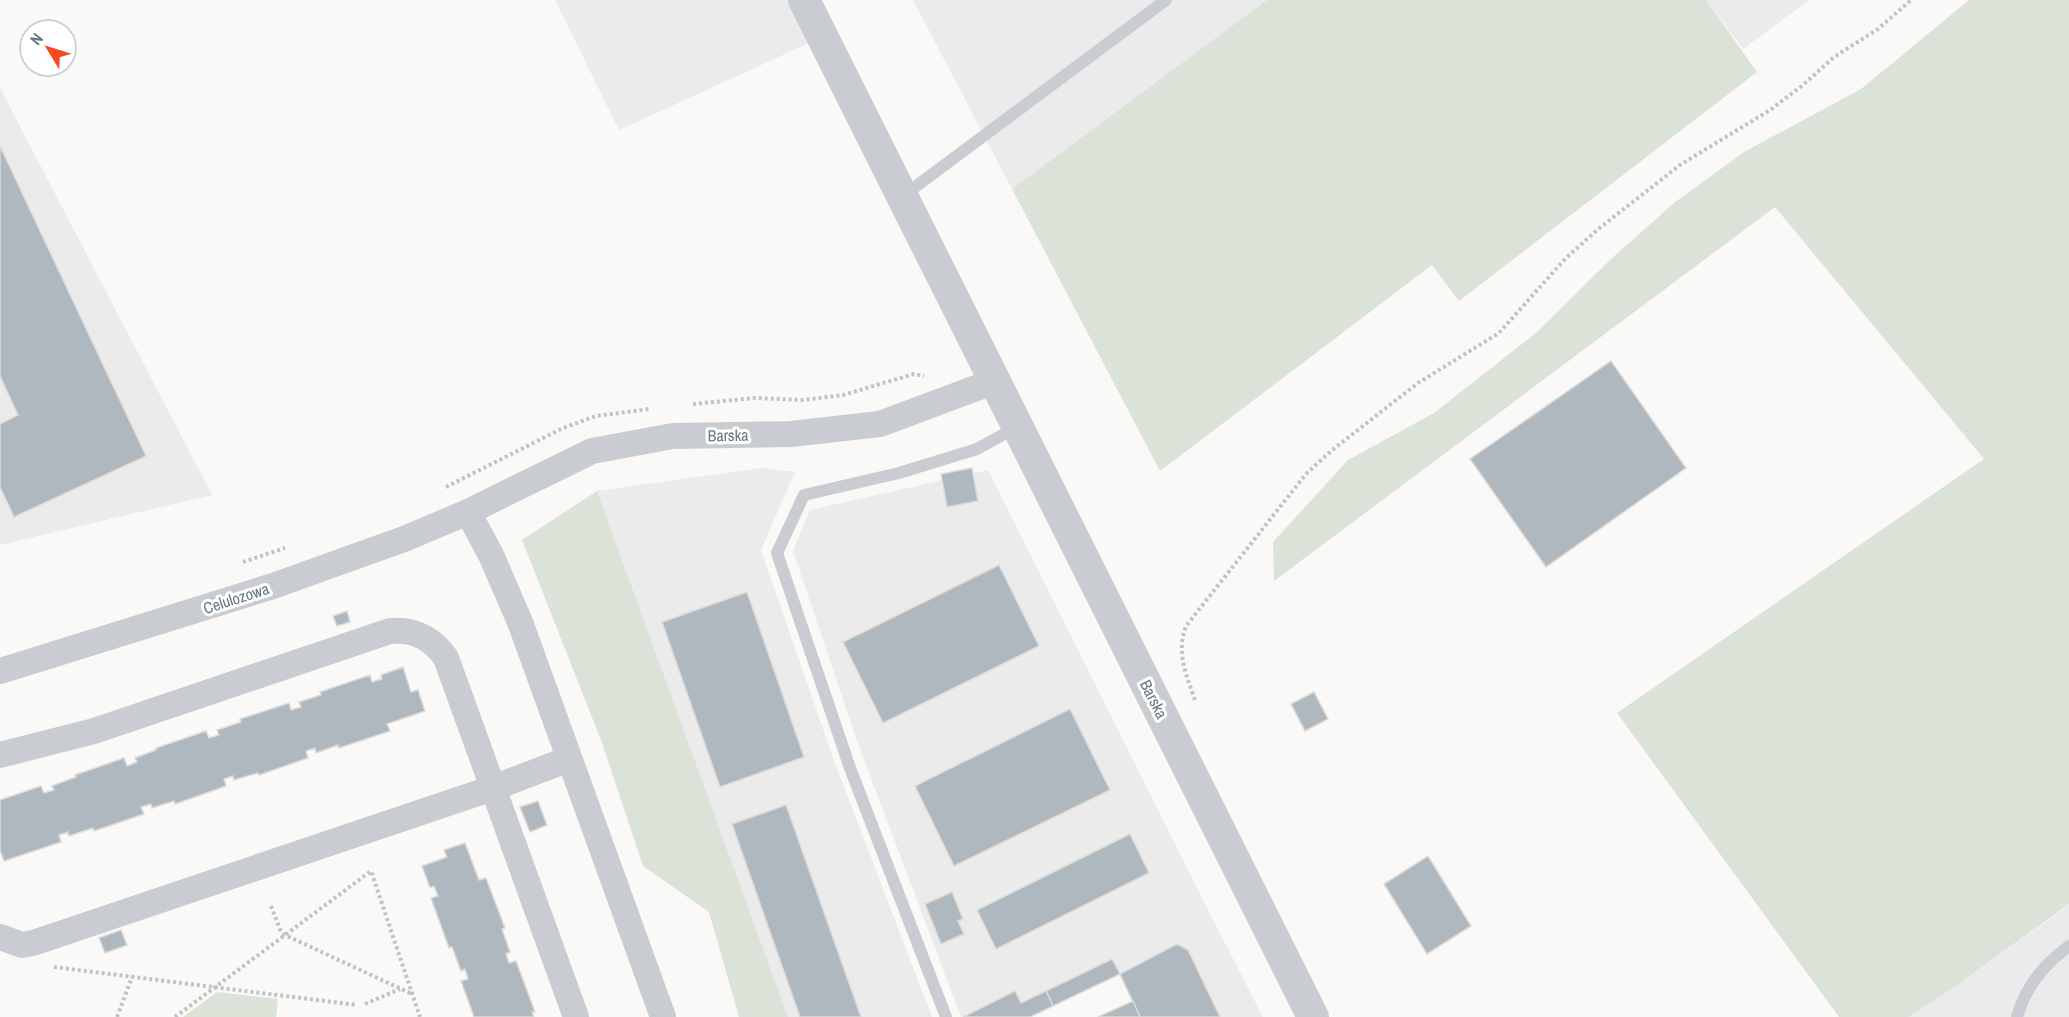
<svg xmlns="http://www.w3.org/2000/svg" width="2069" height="1017" font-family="'Archivo Narrow',sans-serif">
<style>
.built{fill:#eaebea}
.green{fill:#dbe2d7}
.building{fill:#afb8bf;stroke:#dbdbd9;stroke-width:1.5}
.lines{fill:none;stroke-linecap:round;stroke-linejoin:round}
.path{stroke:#c0c3c5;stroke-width:4;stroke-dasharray:3 3;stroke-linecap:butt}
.service{stroke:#c9cdd1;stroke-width:12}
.minor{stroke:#c9cdd1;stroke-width:26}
.tertiary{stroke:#c9cdd1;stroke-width:32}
.labels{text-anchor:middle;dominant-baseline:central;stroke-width:6;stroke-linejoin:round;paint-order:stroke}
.street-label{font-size:16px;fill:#627685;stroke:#fff}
</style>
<rect width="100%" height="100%" fill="#faf9f7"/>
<g class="built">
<polygon points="555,0 798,0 818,39 619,130"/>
<polygon points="913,0 1267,0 1012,189"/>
<polygon points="1706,0 1809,0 1743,49"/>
<polygon points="0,88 212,495 0,545"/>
<polygon points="762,468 795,472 761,550 833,758 932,1017 788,1017 597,491"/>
<polygon points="988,470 1209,912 1263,1017 1098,1017 1132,1001 1112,959 1020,1003 1015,991 961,1017 856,738 793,551 810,510"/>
<polygon points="2069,905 2069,1017 1908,1017 1953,988"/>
</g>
<g class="green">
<polygon points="1267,0 1706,0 1757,72 1459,301 1432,265 1160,471 1012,189"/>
<polygon points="1969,0 2069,0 2069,904 1953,988 1908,1017 1839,1017 1617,713 1984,459 1775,207 1274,581 1273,542 1348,460 1434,413 1536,333 1611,259 1674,203 1744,152 1861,89"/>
<polygon points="597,491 788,1017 739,1017 709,912 643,866 601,740 522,540"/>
<polygon points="217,992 278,999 276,1017 183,1017"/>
</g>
<g class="building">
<polygon points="0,146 146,456 14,517 0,487 0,424 18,415 0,376"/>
<polygon points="1611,361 1686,468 1546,567 1470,459"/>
<polygon points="972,468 978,501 947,507 941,474"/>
<polygon points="999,565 1039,646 883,723 843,642"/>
<polygon points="747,592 804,757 720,787 662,622"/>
<polygon points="347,611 350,622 337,626 333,616"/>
<polygon points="403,667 411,692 418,690 425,711 387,724 390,731 339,748 338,745 316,753 315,748 306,751 308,758 259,775 258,773 234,780 233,776 224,779 226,786 175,804 174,801 152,808 151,804 141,807 144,814 94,831 93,828 69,836 68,832 59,835 61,842 4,861 0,850 0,800 41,786 44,793 54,790 52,786 76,777 75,775 124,758 127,766 137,762 135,758 156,750 156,748 206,731 209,738 219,735 217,730 241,722 240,719 289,703 291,710 301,707 299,702 321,695 320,692 370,675 372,682 382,679 381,675"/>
<polygon points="1314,692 1328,719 1305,731 1291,704"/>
<polygon points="1070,709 1110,790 954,866 915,786"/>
<polygon points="538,801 547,825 530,832 520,807"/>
<polygon points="786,805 861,1017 800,1017 732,824"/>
<polygon points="1130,834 1149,873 996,949 977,910"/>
<polygon points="465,843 479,880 486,878 505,928 502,929 510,952 506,954 509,963 516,961 535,1012 532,1012 534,1017 474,1017 461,981 468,979 465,969 461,971 452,947 449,948 431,898 438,896 434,886 430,888 422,866 447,857 444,850"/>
<polygon points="1428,856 1471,926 1427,954 1384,884"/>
<polygon points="952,892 963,919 958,921 964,934 941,944 925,904"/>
<polygon points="121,930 127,945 105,953 99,938"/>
<polygon points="1177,944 1188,950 1220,1017 1140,1017 1120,974"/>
<polygon points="1112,959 1120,974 1053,1006 1046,991"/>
<polygon points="1015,991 1021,1003 1046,991 1053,1006 1030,1017 963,1017"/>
<polygon points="1133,1001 1140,1017 1098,1017"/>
</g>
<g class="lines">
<g class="path">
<polyline points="693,404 755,398 803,400 843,395 914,374 924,376"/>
<polyline points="446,487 563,428 596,416 649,409"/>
<polyline points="243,562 285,548"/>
<path d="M1195,700C1186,674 1176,652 1186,626L1306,474L1331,451L1418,383L1499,333L1565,259L1597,230L1680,165L1770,110L1803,85L1834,57L1878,29L1911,0"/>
<polyline points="271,906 281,932 285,935 412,994"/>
<polyline points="54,967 357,1005"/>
<polyline points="365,1004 400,989"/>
<polyline points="117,1017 132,977"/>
<polyline points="175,1017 371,871 420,1017"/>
</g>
<g class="service">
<polyline points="903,196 1166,0"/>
<polyline points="946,1017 850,768 777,553 804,495 899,473 977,449 1017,427"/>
<path d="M2017,1017C2025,988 2044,964 2069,946"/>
</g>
<g class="minor">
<polyline points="468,512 491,555 520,622 663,1017"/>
<polyline points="0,671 273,586 404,539 468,512 592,451 673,436 791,434 880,424 995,381"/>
<path d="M0,755L94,731L390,631C415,629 432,638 446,658L576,1017"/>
<polyline points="0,937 22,945 33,943 493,788 569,759"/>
</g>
<polyline class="tertiary" points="804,0 1313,1017"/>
</g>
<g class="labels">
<g class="street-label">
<text transform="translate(728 435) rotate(-1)">Barska</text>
<text transform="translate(236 598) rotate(-18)">Celulozowa</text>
<text transform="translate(1154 699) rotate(63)">Barska</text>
</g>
</g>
<g transform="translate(48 48) rotate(308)"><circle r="28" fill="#ffffff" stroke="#c0c8ce" stroke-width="1.5"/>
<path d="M0-4.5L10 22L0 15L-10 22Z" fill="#f44a1d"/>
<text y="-9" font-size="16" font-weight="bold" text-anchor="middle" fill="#627685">N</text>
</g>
</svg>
